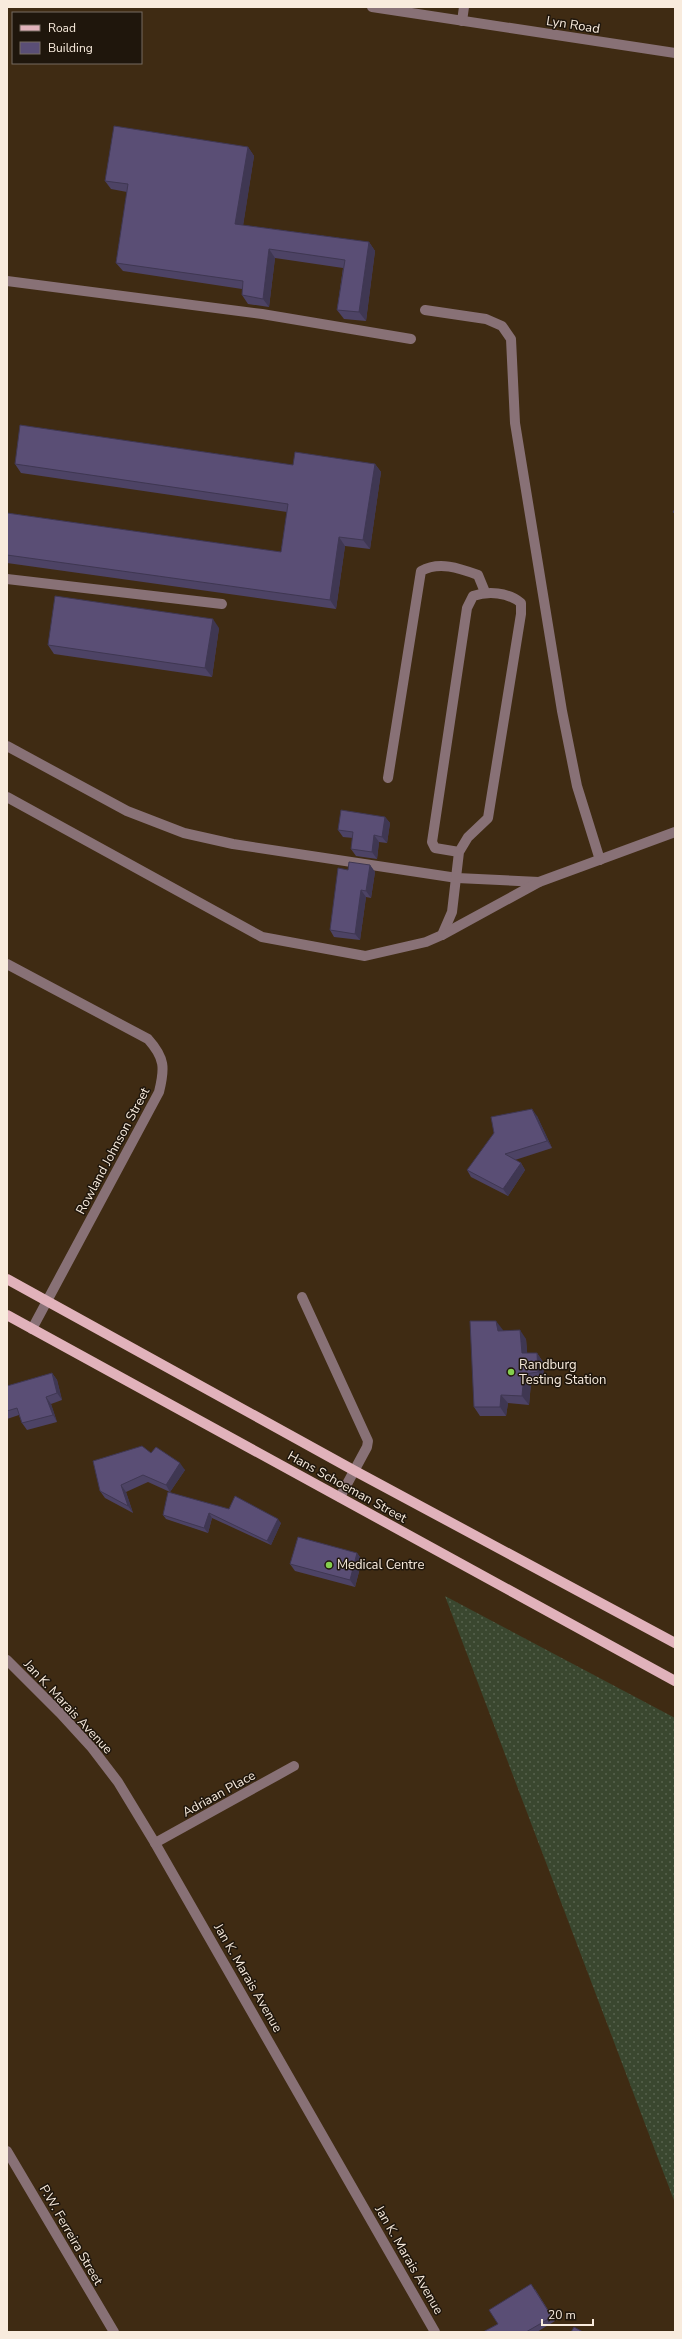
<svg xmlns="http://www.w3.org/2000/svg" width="682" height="2339" font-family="'Nunito Sans',sans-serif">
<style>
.grass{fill:url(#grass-dots)}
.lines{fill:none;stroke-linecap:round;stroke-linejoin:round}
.minor{stroke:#887176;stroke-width:10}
.major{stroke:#e1b2bb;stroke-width:10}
.wall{fill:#4d4365}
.shaded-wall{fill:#3f3752}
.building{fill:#5a4e75;stroke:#3f3752}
.poi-dot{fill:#84cf4d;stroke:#1f160c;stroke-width:1.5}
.labels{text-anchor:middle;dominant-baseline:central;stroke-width:3;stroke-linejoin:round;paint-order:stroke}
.street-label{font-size:13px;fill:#f8ebdd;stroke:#1f160c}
.poi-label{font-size:13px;fill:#f8ebdd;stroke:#1f160c;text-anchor:start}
</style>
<defs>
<pattern id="grass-dots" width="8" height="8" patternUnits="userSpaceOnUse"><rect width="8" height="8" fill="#3a472f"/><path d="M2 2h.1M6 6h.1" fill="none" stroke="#57624d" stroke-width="1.8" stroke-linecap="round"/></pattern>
</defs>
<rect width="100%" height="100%" fill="#3f2b13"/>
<polygon class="grass" points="445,1596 675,1718 675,2203"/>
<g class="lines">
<g class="minor">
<polyline points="372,7 675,53"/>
<polyline points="462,21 464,7"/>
<polyline points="7,281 262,314 411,339"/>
<polyline points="425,310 486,319 502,326 511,339 515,423 562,711 577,786 600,860"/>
<polyline points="7,579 222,604"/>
<polyline points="7,746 127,811 184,833 233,844 457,878 539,882"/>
<path d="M388,778L421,571C439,561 459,568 478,575L485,592"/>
<path d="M7,797L262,937L365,956L426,942L442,935L452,912L459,852L468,837L488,818L521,614V603C508,592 488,591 473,596L467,608L432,842L435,848L459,852"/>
<polyline points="442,935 539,882 675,832"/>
<path d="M7,964L148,1039C165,1058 165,1068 159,1092L32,1329"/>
<polyline points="302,1297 368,1441 367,1447 340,1497"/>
<polyline points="7,1660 60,1713 92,1748 118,1782 155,1843 435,2332"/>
<polyline points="155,1843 294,1766"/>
<polyline points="7,2151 114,2332"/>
</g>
<g class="major">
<polyline points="7,1279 355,1471 675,1643"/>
<polyline points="7,1315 675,1681"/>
</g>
</g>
<g class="wall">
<polygon points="248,147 254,156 243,225 369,242 375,251 366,321 344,319 337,310 343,268 275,258 269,307 248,304 242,295 242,289 123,271 116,263 127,192 111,189 105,181"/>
<polygon points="15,464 293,465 375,464 381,472 370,549 345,546 336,609 7,563 7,513 281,552 287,512 21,473"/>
<polygon points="219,628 212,677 54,654 48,645"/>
<polygon points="385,817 390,823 387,843 379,842 377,859 356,856 351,849 353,838 343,837 338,830"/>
<polygon points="370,865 375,872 371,898 366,897 360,940 334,937 330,930 348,870"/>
<polygon points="537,1116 552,1148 515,1160 521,1163 525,1170 508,1196 471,1177 467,1170"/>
<polygon points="503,1330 503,1331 526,1339 527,1353 537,1353 543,1362 544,1381 531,1383 529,1405 508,1403 506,1416 480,1416 474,1407"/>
<polygon points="52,1373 57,1380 62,1400 51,1404 57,1422 27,1430 22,1423 19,1415 7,1419 7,1386"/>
<polygon points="151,1453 185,1470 170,1492 148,1482 126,1492 133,1513 105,1498 100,1491"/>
<polygon points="229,1509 281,1523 271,1545 212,1518 208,1533 166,1519 163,1515"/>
<polygon points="357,1553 362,1560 355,1587 295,1571 290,1564"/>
<polygon points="535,2289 555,2321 537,2332 483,2332 498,2324"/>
</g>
<g class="shaded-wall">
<polygon points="248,147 254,156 242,233 235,224"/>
<polygon points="369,242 375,251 366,321 359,312"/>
<polygon points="269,249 275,258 269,307 263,299"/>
<polygon points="375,464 381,472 370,549 363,540"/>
<polygon points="339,537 345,546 336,609 330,600"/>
<polygon points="213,619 219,628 212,677 205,668"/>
<polygon points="385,817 390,823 387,843 382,837"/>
<polygon points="374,835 379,842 377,859 372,852"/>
<polygon points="370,865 375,872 371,898 366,891"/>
<polygon points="361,890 366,897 360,940 355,934"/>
<polygon points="532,1109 537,1116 552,1148 547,1141"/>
<polygon points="521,1163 525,1170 508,1196 503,1189"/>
<polygon points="496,1321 503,1330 505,1340 498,1331"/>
<polygon points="520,1330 526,1339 528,1362 522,1353"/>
<polygon points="537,1353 543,1362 544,1381 538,1372"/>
<polygon points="52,1373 57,1380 62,1400 57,1393"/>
<polygon points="524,1374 531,1383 529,1405 522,1396"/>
<polygon points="501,1395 508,1403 506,1416 500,1407"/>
<polygon points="46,1397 51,1404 57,1422 53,1415"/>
<polygon points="180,1463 185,1470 170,1492 166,1485"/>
<polygon points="121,1485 126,1492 133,1513 128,1506"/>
<polygon points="209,1513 212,1518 208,1533 204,1528"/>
<polygon points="278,1519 281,1523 271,1545 267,1541"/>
<polygon points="357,1553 362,1560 355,1587 350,1580"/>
</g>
<g class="building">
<polygon points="114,126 248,147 235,224 369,242 359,312 337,310 345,260 269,249 263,299 242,295 243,281 116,263 128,184 105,181"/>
<polygon points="20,425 293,465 295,452 375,464 363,540 339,537 330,600 7,555 7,513 281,552 288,504 15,464"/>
<polygon points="675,509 675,514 673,512"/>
<polygon points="55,596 213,619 205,668 48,645"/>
<polygon points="341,810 385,817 382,837 374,835 372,852 351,849 353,832 338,830"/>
<polygon points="349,862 370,865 366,891 361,890 355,934 330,930 338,868 348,870"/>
<polygon points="532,1109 547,1141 505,1154 521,1163 503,1189 467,1170 494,1133 491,1117"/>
<polygon points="470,1321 496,1321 498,1331 520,1330 522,1353 537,1353 538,1372 524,1374 522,1396 501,1395 500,1407 474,1407"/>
<polygon points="52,1373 57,1393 46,1397 53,1415 22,1423 17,1408 7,1411 7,1386"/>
<polygon points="142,1446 151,1453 156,1447 180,1463 166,1485 143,1475 121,1485 128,1506 100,1491 93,1461"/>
<polygon points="168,1492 229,1509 235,1496 278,1519 267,1541 209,1513 204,1528 163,1515"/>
<polygon points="298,1537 357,1553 350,1580 290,1564"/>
<polygon points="531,2284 552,2317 526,2332 483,2332 498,2324 489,2310"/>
<polygon points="574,2327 583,2332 571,2332"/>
</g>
<g class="poi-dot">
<circle cx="511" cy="1372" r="4"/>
<circle cx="329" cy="1565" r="4"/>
</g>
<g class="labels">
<g class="street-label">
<text transform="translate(573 25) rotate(9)">Lyn Road</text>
<text transform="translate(113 1151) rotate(-62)">Rowland Johnson Street</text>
<text transform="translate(347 1487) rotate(29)">Hans Schoeman Street</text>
<text transform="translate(68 1707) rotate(47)">Jan K. Marais Avenue</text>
<text transform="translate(219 1794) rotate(-29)">Adriaan Place</text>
<text transform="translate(248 1978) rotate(60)">Jan K. Marais Avenue</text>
<text transform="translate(71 2235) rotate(60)">P.W. Ferreira Street</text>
<text transform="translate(409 2260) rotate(60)">Jan K. Marais Avenue</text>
</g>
<g class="poi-label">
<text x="519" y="1365">Randburg<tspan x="519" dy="15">Testing Station</tspan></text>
<text x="337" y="1565">Medical Centre</text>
</g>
</g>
<rect width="682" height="2339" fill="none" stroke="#f8ebdd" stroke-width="16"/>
<rect x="12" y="12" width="130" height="52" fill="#1f160c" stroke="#766b60"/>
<rect x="20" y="25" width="20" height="6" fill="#e1b2bb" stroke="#766b60"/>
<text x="48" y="32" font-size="12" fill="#f8ebdd">Road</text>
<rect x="20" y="42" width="20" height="12" fill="#5a4e75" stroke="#766b60"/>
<text x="48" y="52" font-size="12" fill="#f8ebdd">Building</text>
<path d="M542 2319v6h51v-6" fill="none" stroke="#f8ebdd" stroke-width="2"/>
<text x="548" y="2319" font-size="12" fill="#f8ebdd" stroke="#1f160c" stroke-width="3" paint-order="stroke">20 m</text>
</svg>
